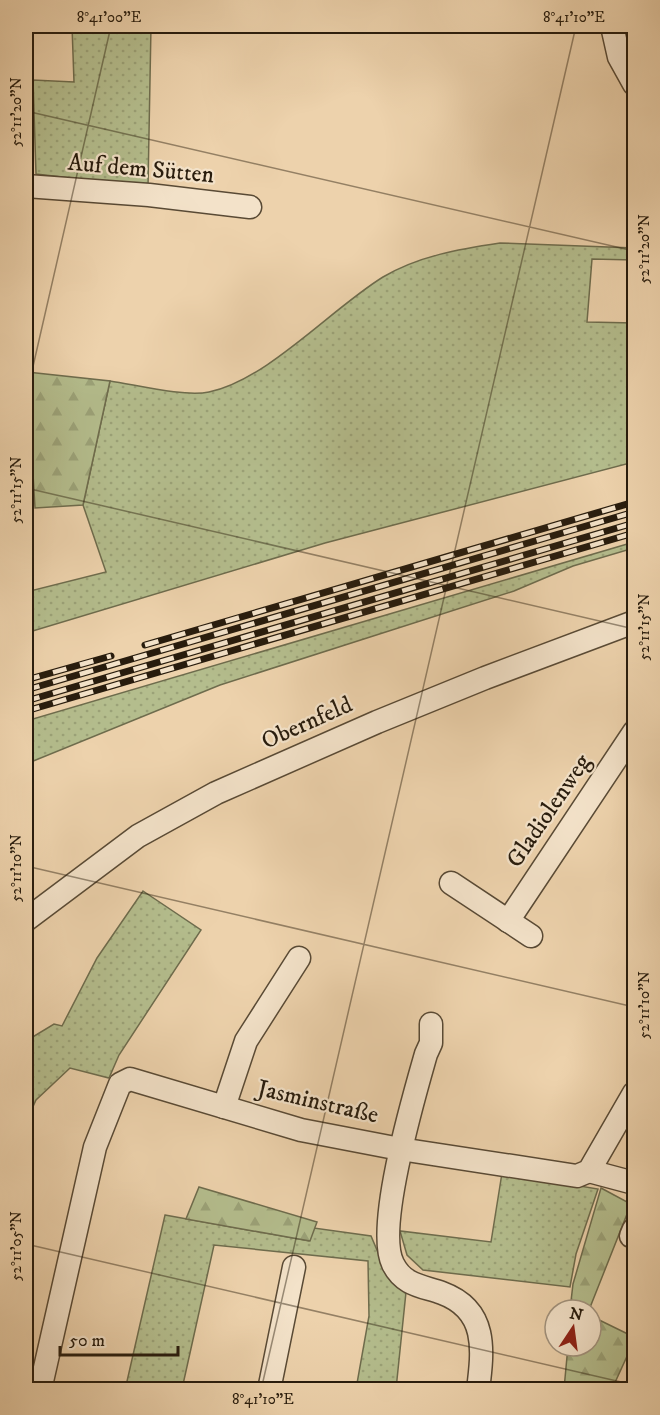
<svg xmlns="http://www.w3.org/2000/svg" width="660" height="1415" font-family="'IM FELL DW Pica',serif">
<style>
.grass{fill:url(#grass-dots);stroke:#6e6c4d;stroke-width:1.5}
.forest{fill:url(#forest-firs);stroke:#6e6c4d;stroke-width:1.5}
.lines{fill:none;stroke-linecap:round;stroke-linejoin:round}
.minor-casing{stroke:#594a35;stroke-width:25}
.minor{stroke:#f3e2c9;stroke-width:22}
.rail-casing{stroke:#281c0d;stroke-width:7}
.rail{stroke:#f3e2c9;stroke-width:4.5;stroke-dasharray:14;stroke-linecap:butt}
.ticks{fill:none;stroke:#281c0d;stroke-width:1.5;stroke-opacity:0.45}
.labels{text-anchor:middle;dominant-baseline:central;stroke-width:4.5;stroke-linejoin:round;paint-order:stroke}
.street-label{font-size:24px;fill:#281c0d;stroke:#f3e2c9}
.neatline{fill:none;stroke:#281c0d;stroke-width:2}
.ticks-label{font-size:15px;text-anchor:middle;fill:#281c0d}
</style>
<defs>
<pattern id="grass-dots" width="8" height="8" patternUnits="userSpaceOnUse" patternTransform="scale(1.5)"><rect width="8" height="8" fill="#b4bd8d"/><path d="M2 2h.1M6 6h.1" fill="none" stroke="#9ba278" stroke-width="1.8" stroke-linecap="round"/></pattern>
<pattern id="forest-firs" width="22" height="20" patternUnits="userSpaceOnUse" patternTransform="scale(1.5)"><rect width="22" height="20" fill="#b4bd8d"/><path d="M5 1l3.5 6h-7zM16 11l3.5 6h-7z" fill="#9ba278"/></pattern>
</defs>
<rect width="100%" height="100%" fill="#edd2ac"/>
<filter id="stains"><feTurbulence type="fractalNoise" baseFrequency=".00333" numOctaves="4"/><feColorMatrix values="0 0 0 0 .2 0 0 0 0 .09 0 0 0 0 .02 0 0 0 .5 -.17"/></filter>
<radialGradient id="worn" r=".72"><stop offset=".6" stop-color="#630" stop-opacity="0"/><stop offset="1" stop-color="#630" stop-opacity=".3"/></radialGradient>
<g class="grass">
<polygon points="72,26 151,26 148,187 36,174 33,80 74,82"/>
<path d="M500,243L634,248V260L592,259L587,322L634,323V462L325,543L26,633V592L106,572L83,505L110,381C137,385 184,397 209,392C267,380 331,309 383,277C419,256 459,249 500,243Z"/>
<polygon points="634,542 634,548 573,566 514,591 220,685 26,764 26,721"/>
<polygon points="143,891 201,930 119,1055 109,1078 70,1068 36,1100 26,1122 26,1041 54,1024 62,1026 97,958"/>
<polygon points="502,1173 598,1189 576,1254 570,1287 423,1270 407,1255 400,1231 491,1242"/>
<polygon points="165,1215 309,1241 314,1228 371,1236 388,1276 406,1292 396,1389 356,1389 369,1316 368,1261 214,1245 182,1389 125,1390"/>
</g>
<g class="forest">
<polygon points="27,372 110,381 83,505 35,508"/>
<polygon points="199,1187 317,1222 310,1241 186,1219"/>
<polygon points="601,1188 631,1204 589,1310 570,1310 573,1284"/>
<polygon points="591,1316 634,1337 634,1341 612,1389 564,1389 568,1346 591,1346"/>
</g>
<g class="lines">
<g class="minor-casing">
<g id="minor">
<polyline points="612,26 619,57 634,84"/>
<polyline points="26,186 149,195 250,207"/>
<polyline points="451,883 531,936"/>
<polyline points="26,920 138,836 216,793 377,722 485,678 634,622"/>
<polyline points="508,921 634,732"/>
<path d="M431,1024V1043L426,1054C414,1096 375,1228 393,1264C404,1286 423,1286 442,1293C488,1310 483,1350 478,1390"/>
<polyline points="224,1107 246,1041 299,958"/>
<polyline points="589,1171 634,1183"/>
<polyline points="631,1236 634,1229"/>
<polyline points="40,1390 95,1147 120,1084 130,1079 301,1130 400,1149 577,1176 589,1171 634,1093"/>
<polyline points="269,1390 294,1267"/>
</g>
</g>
<use href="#minor" class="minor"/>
<g class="rail-casing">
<g id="rail">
<polyline points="145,645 634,502"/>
<polyline points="26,680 111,656"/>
<polyline points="26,690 634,512"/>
<polyline points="26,701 634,523"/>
<polyline points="26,711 634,533"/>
</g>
</g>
<use href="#rail" class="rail"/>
</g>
<path class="ticks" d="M26,111L634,251M26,397L111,26M26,488L634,629M26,866L634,1007M26,1244L634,1385M261,1390L576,26"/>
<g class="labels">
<g class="street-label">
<text transform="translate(141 169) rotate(5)">Auf dem Sütten</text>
<text transform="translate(307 723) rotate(-24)">Obernfeld</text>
<text transform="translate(549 811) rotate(-56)">Gladiolenweg</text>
<text transform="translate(318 1102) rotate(13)">Jasminstraße</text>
</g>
</g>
<rect width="660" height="1415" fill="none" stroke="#edd2ac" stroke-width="66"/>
<g transform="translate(573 1328) rotate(13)"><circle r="28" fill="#f3e2c9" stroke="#a2937e" stroke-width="1.5"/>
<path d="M0-4.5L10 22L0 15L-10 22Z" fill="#8f2418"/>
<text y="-9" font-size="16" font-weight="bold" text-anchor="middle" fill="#281c0d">N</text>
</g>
<path d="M60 1346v9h118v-9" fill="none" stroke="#281c0d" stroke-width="3"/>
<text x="69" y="1346" font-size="18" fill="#281c0d" stroke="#f3e2c9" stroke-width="4.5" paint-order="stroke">50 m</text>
<rect x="33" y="33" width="594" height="1349" class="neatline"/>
<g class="ticks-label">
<text x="109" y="22">8°41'00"E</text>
<text x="574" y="22">8°41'10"E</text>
<text transform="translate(16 112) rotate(-90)" y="5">52°11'20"N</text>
<text transform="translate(644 249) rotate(-90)" y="5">52°11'20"N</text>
<text transform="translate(16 490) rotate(-90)" y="5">52°11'15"N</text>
<text transform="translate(644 627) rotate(-90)" y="5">52°11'15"N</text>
<text transform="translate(16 868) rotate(-90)" y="5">52°11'10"N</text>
<text transform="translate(644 1005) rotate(-90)" y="5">52°11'10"N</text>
<text transform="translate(16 1246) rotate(-90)" y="5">52°11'05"N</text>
<text x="263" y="1404">8°41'10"E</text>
</g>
<rect width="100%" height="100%" filter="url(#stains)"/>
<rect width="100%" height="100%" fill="url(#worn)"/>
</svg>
